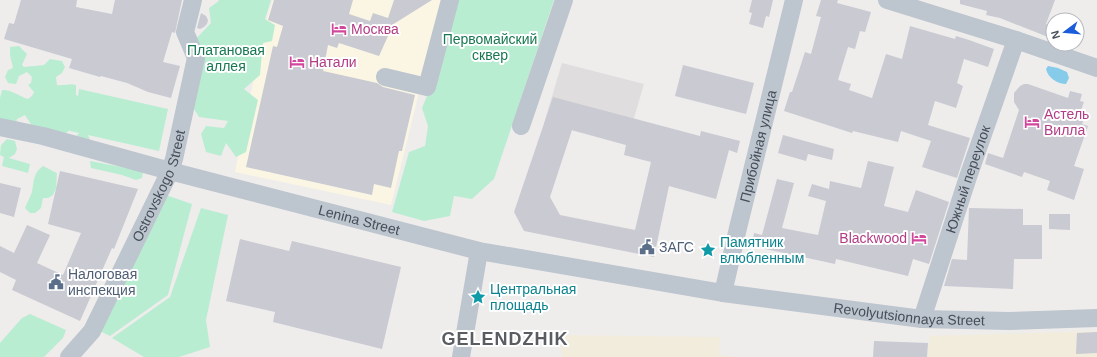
<svg xmlns="http://www.w3.org/2000/svg" width="1097" height="357" font-family="Arial,sans-serif">
<style>
.commercial{fill:#fbf6e3}
.education{fill:#e0ddde}
.green{fill:#b9edd2}
.sand{fill:#f1ecdc}
.water{fill:#86ccea}
.building{fill:#c9cad2;fill-rule:evenodd}
.lines{fill:none;stroke-linecap:round;stroke-linejoin:round}
.minor{stroke:#bdc5ce;stroke-width:18}
.labels{text-anchor:middle;dominant-baseline:central;stroke-width:4;stroke-linejoin:round;paint-order:stroke}
.hotel-label{font-size:14px;fill:#b23c85;stroke:#fff;text-anchor:start}
.park-label{font-size:14px;fill:#177851;stroke:#fff}
.street-label{font-size:14px;fill:#454d59;stroke:#fff}
.culture-label{font-size:14px;fill:#0d838f;stroke:#fff;text-anchor:start}
.service-label{font-size:14px;fill:#4e5e75;stroke:#fff;text-anchor:start}
.district-label{font-size:18px;font-weight:bold;letter-spacing:1px;fill:#595c61;stroke:#fff}
</style>
<rect width="100%" height="100%" fill="#efecec"/>
<polygon class="commercial" points="273,0 442,0 391,205 235,172 265,24"/>
<polygon class="education" points="562,63 644,84 626,145 544,123"/>
<g class="green">
<polygon points="218,0 271,0 265,19 275,25 272,41 263,43 260,75 244,89 258,100 246,152 236,157 226,143 221,156 206,152 201,134 206,126 224,128 228,121 199,117 192,106 193,42 211,23 209,8 219,1"/>
<polygon points="454,0 554,0 494,179 472,199 454,196 450,216 424,221 392,212 409,152 425,146 428,126 422,108 432,84"/>
<path d="M19,46L27,54L22,65L24,67L44,65L50,59L62,61L65,67L62,73L56,77L57,85C64,86 70,83 76,85V95L78,96L79,89L168,109L159,151L88,135L90,140L91,144L84,153L79,155L71,151L74,139L79,133L70,131V130L52,143L32,126L25,115L17,119L16,125L0,130V98L2,90C11,89 19,96 28,99L32,96L34,92L28,85L31,83L32,77L27,72L19,76L16,84L8,83L5,77L8,70L13,68L10,55V47Z"/>
<polygon points="7,139 15,141 17,149 15,154 9,158 30,164 28,173 2,166 4,157 0,155 1,145"/>
<polygon points="90,161 138,170 143,172 142,178 136,180 122,175 91,168"/>
<path d="M43,166L57,173L56,188L53,195L48,198H43L41,208L35,213H30L25,208C27,203 30,197 32,192C34,181 33,173 43,166Z"/>
<polygon points="163,194 192,204 168,295 110,336 98,330"/>
<polygon points="201,208 228,215 206,320 210,347 179,357 144,357 112,338 170,297"/>
<polygon points="30,314 66,330 63,338 44,357 0,357 0,343 22,318"/>
</g>
<g class="sand">
<polygon points="1097,331 1097,357 927,357 930,336"/>
<polygon points="560,335 720,337 719,355 736,357 562,357"/>
</g>
<path class="water" d="M1048,66L1058,68L1067,72L1069,78L1066,84C1058,84 1048,78 1046,69Z"/>
<g class="building">
<polygon points="21,0 77,0 76,7 112,14 115,0 182,0 175,33 172,32 163,62 180,66 171,98 148,92 127,83 101,76 100,77 69,68 72,59 4,39 9,23 14,24"/>
<polygon points="274,0 353,0 349,14 370,21 373,13 388,18 394,0 432,0 384,30 388,36 379,56 339,43 337,48 328,45 323,71 377,83 383,87 415,95 402,151 399,151 391,188 374,184 372,195 246,167 273,46 277,47 283,26 268,20"/>
<polygon points="752,0 773,0 769,17 766,16 763,28 749,24 752,13 749,12"/>
<polygon points="821,0 838,0 837,3 871,12 865,32 860,31 855,49 848,47 838,80 851,84 849,90 872,98 886,54 902,59 910,26 955,39 956,36 969,40 994,49 988,67 964,59 957,83 963,86 956,108 935,101 928,125 970,138 957,178 922,167 931,141 901,131 898,142 853,131 852,133 784,111 790,92 792,92 805,52 811,54 821,17 816,16"/>
<polygon points="960,0 1055,0 1046,24 1053,26 1053,39 1000,18 986,15 987,11 960,4"/>
<polygon points="201,13 206,16 208,20 207,24 204,27 200,29 197,28"/>
<polygon points="683,65 754,83 746,114 675,96"/>
<polygon points="1024,84 1028,84 1068,98 1070,91 1082,94 1080,101 1084,102 1081,110 1087,112 1082,124 1088,126 1074,166 1084,169 1074,200 1047,190 1050,181 1024,172 1022,177 985,164 988,153 1003,158 1019,110 1014,102 1014,93 1020,86"/>
<path d="M553,97L700,136L701,131L740,141L737,153L729,150L716,199L669,186L654,257L524,231L514,212ZM572,130L626,145L624,155L651,162L635,230L560,215L550,197Z"/>
<polygon points="783,135 834,149 832,160 808,154 806,161 778,153"/>
<polygon points="868,161 894,167 884,206 908,212 916,190 949,202 929,264 913,259 908,276 836,259 835,264 752,246 754,233 762,235 777,179 794,183 782,228 818,235 826,201 808,196 812,184 829,189 830,181 861,188"/>
<polygon points="60,171 138,189 114,249 112,248 80,321 12,290 16,280 0,272 0,246 14,253 27,225 50,235 37,263 63,275 81,233 48,224"/>
<polygon points="0,183 21,188 14,217 0,213"/>
<polygon points="969,208 1023,209 1023,225 1042,225 1042,259 1014,259 1013,289 944,286 952,259 967,260"/>
<polygon points="1049,214 1070,214 1070,230 1049,229"/>
<polygon points="240,239 289,251 292,241 401,267 382,349 273,322 275,312 226,301"/>
<polygon points="1097,332 1097,353 1076,354 1077,333"/>
<polygon points="874,341 928,343 927,357 873,357"/>
</g>
<g class="lines">
<g class="minor">
<polyline points="887,0 1016,40 1097,68"/>
<polyline points="385,77 427,87 450,0"/>
<polyline points="521,126 564,0"/>
<path id="s1" d="M0,127L43,136L170,171L479,251L723,293L922,319L1009,321L1097,318"/>
<path id="s2" d="M723,293L738,228L794,0"/>
<path id="s3" d="M922,319L968,177L1016,40"/>
<path id="s4" d="M69,357L92,331L170,171L174,159L196,58L185,32L193,0"/>
<polyline points="461,357 479,251"/>
</g>
</g>
<defs>
<g id="hotel-bare" transform="scale(1.2)"><path d="M-6-4.5h1.5V1H6V5H4.5V3h-9V5H-6ZM-4 0a1.8 1.8 0 1 1 3.6 0ZM.5 0V-2.5h3Q6-2.5 6 0Z" fill="#d1479c" stroke="#fff" stroke-width="2.5" paint-order="stroke"/></g>
<g id="civic-bare" transform="scale(1.2)"><path d="M-.6-6.5H3V-4.5H.6V-3L4-1V1h2V6H-6V1h2V-1L-.6-3ZM-1.2 2.5V6h2.4V2.5Z" fill="#5c6f8a" stroke="#fff" stroke-width="2.5" paint-order="stroke"/></g>
<g id="sight-bare" transform="scale(1.2)"><path d="M0-6L1.8-2.2L6-1.7L2.9 1.2L3.7 5.4L0 3.3L-3.7 5.4L-2.9 1.2L-6-1.7L-1.8-2.2Z" fill="#0f9aa8" stroke="#fff" stroke-width="2.5" paint-order="stroke"/></g>
</defs>
<g fill-rule="evenodd">
<use href="#hotel-bare" x="339" y="29"/>
<use href="#hotel-bare" x="297" y="62"/>
<use href="#hotel-bare" x="1032" y="122"/>
<use href="#hotel-bare" x="919" y="238"/>
<use href="#civic-bare" x="647" y="247"/>
<use href="#sight-bare" x="708" y="250"/>
<use href="#civic-bare" x="56" y="282"/>
<use href="#sight-bare" x="478" y="297"/>
</g>
<g class="labels">
<g class="hotel-label">
<text x="351" y="29">Москва</text>
<text x="309" y="62">Натали</text>
<text x="1044" y="114">Астель<tspan x="1044" dy="16">Вилла</tspan></text>
<text x="907" y="238" text-anchor="end">Blackwood</text>
</g>
<g class="park-label">
<text x="490" y="39">Первомайский<tspan x="490" dy="16">сквер</tspan></text>
<text x="226" y="50">Платановая<tspan x="226" dy="16">аллея</tspan></text>
</g>
<g class="street-label">
<text stroke="none"><textPath href="#s2" startOffset="151">Прибойная улица</textPath></text>
<text stroke="none"><textPath href="#s3" startOffset="147">Южный переулок</textPath></text>
<text stroke="none"><textPath href="#s4" startOffset="195">Ostrovskogo Street</textPath></text>
<text stroke="none"><textPath href="#s1" startOffset="371">Lenina Street</textPath></text>
<text stroke="none"><textPath href="#s1" startOffset="930">Revolyutsionnaya Street</textPath></text>
</g>
<g class="culture-label">
<text x="720" y="242">Памятник<tspan x="720" dy="16">влюбленным</tspan></text>
<text x="490" y="289">Центральная<tspan x="490" dy="16">площадь</tspan></text>
</g>
<g class="service-label">
<text x="659" y="247">ЗАГС</text>
<text x="68" y="274">Налоговая<tspan x="68" dy="16">инспекция</tspan></text>
</g>
<g class="district-label">
<text x="505" y="339">GELENDZHIK</text>
</g>
</g>
<g transform="translate(1065 32) rotate(254)"><circle r="19" fill="#ffffff" stroke="#b5b8bd"/>
<path d="M0-3L7 15L0 10L-7 15Z" fill="#1a5cda"/>
<text y="-6" font-size="11" font-weight="bold" text-anchor="middle" fill="#454d59">N</text>
</g>
</svg>
